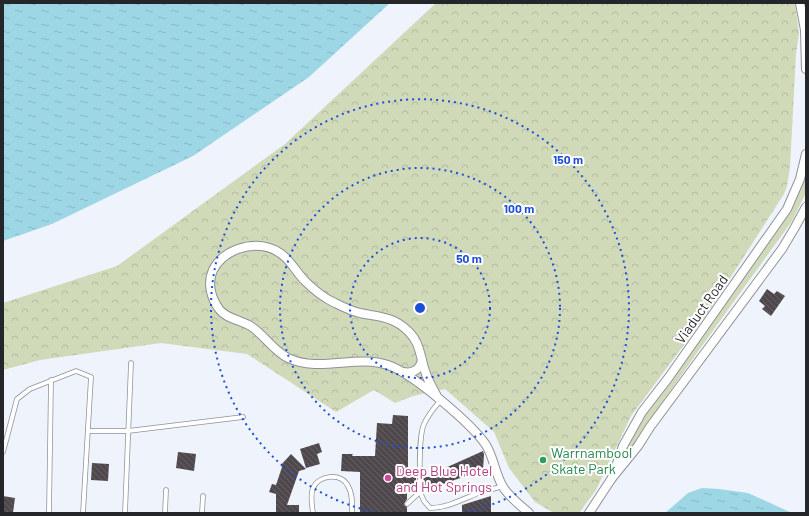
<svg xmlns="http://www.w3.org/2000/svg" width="809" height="516" font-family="Barlow,sans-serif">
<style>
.green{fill:#d0dab9}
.park{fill:url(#park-crowns)}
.water{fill:url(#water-ripples)}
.building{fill:url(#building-back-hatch)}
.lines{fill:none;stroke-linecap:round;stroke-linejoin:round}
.lane-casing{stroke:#8e9299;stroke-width:5.5}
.street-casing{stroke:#8e9299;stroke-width:10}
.lane{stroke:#fff;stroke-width:4}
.street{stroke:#fff;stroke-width:8}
.ring{fill:none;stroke:#1d4ed8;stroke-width:2;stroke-dasharray:2 4}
.leisure-dot{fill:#2e9e5b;stroke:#fff;stroke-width:1.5}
.hotel-dot{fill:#d1479c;stroke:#fff;stroke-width:1.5}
.labels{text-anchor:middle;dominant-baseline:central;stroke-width:4;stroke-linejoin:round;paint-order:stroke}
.street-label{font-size:14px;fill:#242629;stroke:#fff}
.leisure-label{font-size:14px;fill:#27864d;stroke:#fff;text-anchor:start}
.hotel-label{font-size:14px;fill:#b23c85;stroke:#fff;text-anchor:start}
.centre{fill:#1d4ed8;stroke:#fff;stroke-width:2}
.ring-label{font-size:12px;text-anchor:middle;font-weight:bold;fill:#1d4ed8;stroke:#fff;stroke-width:4;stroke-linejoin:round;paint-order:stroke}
</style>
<defs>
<pattern id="park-crowns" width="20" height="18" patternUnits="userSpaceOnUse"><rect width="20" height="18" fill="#d0dab9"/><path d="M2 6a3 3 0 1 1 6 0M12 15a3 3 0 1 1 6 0" fill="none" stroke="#b2bb9f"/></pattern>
<pattern id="water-ripples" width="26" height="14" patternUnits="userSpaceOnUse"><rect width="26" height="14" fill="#9dd7e6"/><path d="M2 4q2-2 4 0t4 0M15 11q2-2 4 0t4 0" fill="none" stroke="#87b8c5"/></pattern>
<pattern id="building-back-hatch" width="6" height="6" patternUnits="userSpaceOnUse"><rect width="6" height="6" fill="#4f484d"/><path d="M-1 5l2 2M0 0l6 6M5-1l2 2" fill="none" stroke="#656064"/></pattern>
</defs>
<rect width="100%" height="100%" fill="#eff4fc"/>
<polygon class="green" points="806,168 806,193 792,221 699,350 640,434 621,465 624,449 635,430 755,259 781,225 794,205"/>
<polygon class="park" points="436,3 795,3 799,33 796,54 790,167 787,186 784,194 709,311 631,416 596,490 579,513 554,513 535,502 509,468 494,432 445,389 413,396 395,403 374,390 336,412 247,354 161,343 40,360 3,370 3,303 117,266 285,144"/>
<g class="water">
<polygon points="3,3 390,3 309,77 193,156 52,224 3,241"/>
<polygon points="702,488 719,489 748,493 792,513 665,513 688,493"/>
</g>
<g class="building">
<polygon points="767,289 774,294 777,291 785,296 771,316 762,309 765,306 759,301"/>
<polygon points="393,415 408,416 408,477 416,477 416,488 407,488 407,499 404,504 407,507 407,513 360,513 360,472 341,471 342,454 353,454 352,456 375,456 377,423 392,424"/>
<polygon points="319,443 322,452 317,454 320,464 306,468 300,449"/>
<polygon points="483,451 484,454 483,470 432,488 423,488 423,477 434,477 434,473"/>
<polygon points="178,452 196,454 194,471 176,468"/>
<polygon points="291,454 306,469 299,471 287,505 299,505 299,513 276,513 276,494 269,492 272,484 276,485 282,467 281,465"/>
<polygon points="92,463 109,464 108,481 91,480"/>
<polygon points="3,496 15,498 13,513 3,513"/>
<polygon points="491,496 491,513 462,513 462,505"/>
</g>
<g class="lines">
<g class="lane-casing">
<g id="lane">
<path d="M440,401C434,408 428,415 424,424C418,437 420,476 420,492L424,501L430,508C449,508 466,497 484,491C490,489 496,489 502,486"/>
<polyline points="88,431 128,431 243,417"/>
<polyline points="3,452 17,399 30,389 76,371 91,377 83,513"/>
<polyline points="407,504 420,492"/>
<polyline points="49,513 51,380"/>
<polyline points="125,513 131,363"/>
<polyline points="165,513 166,490"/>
<polyline points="202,513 203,496"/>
<path d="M313,513C312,506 310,495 313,488C319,475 341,472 348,486C353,494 352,504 352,513"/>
</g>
</g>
<g class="street-casing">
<g id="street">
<polyline points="800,3 805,30 806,69"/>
<path d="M403,372C412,374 420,370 422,360"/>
<path d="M438,398C433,389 428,381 425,371C420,356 420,342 408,331C393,316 378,317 360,313C351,311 343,307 335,303C324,298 314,290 305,281C298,274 293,265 286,258C273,245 255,243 238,249C227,253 218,260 213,270C207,283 211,298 219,309C226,319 242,320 252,327C265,336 273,350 288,358C320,373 356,354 388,365C412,373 472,424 486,445C494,458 495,474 503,487C509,497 520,505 529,513"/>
<polyline points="612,478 623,446 642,412 669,377 787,209 800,179 806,154"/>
<polyline points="589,513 612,478 638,446 650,427 782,249 794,229 806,207"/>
</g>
</g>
<use href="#lane" class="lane"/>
<use href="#street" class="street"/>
</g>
<g class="ring">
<circle cx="420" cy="308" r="70"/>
<circle cx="420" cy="308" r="140"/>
<path d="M378 513A209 209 0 1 1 462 513"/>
</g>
<circle class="leisure-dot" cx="543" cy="460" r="4"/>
<circle class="hotel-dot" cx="388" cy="478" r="4"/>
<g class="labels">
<g class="street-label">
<text transform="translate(701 309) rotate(-55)">Viaduct Road</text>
</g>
<g class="leisure-label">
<text x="551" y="452">Warrnambool<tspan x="551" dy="16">Skate Park</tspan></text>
</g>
<g class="hotel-label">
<text x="396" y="470">Deep Blue Hotel<tspan x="396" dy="16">and Hot Springs</tspan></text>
</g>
</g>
<circle cx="420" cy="308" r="6" class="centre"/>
<g class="ring-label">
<text x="568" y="164">150 m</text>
<text x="519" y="213">100 m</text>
<text x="469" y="263">50 m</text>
</g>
<rect width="809" height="516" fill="none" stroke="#242629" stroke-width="8"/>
</svg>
